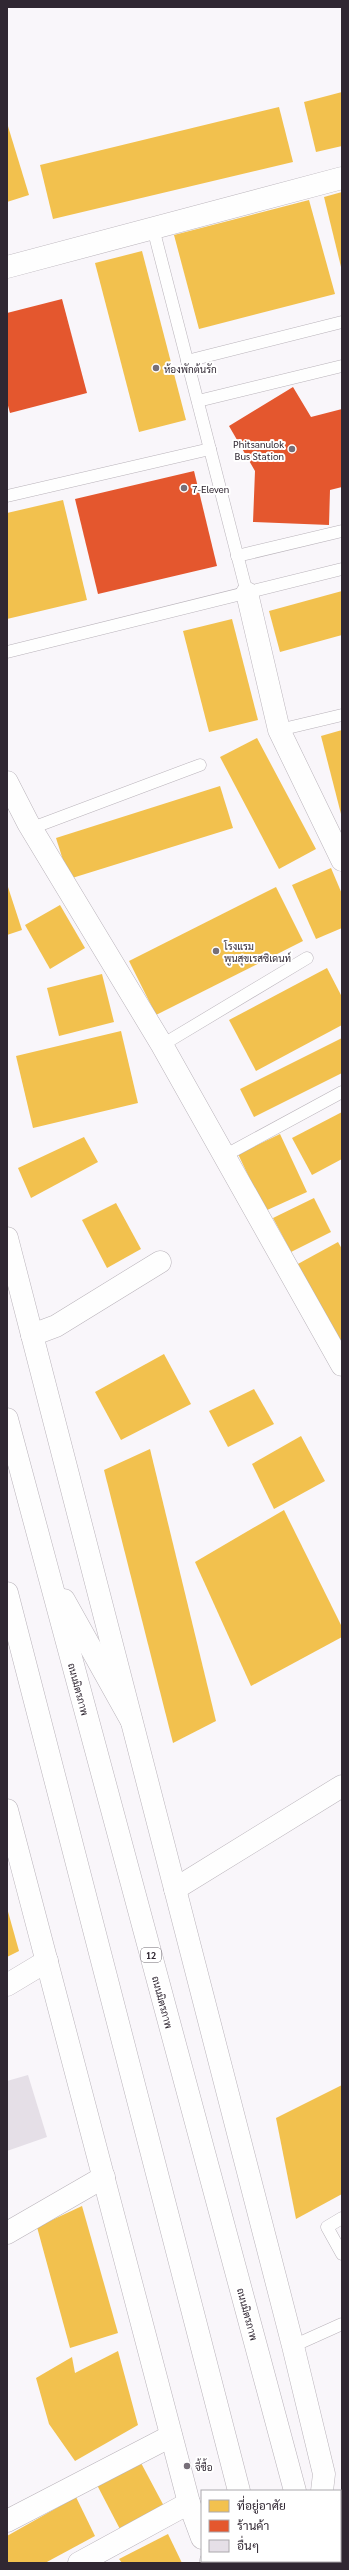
<svg xmlns="http://www.w3.org/2000/svg" width="349" height="2570" font-family="Georgia,Sarabun,serif">
<style>
.homes{fill:#f2c14e}
.shops{fill:#e4572e}
.building{fill:#e5dfe7}
.lines{fill:none;stroke-linecap:round;stroke-linejoin:round}
.lane-casing{stroke:#b9b3ba;stroke-width:13}
.street-casing{stroke:#b9b3ba;stroke-width:23}
.secondary-casing{stroke:#b9b3ba;stroke-width:23}
.primary-casing{stroke:#b9b3ba;stroke-width:23}
.lane{stroke:#fefefe;stroke-width:12}
.street{stroke:#fefefe;stroke-width:22}
.secondary{stroke:#fefefe;stroke-width:22}
.primary{stroke:#fefefe;stroke-width:22}
.poi-dot{fill:#766f78;stroke:#fff;stroke-width:1.5}
.labels{text-anchor:middle;dominant-baseline:central;stroke-width:4;stroke-linejoin:round;paint-order:stroke}
.shield{fill:#fff;stroke:#6e6870;stroke-width:1}
.shield-label{font-size:9px;font-weight:bold;fill:#302732}
.poi-label{font-size:10px;fill:#302732;stroke:#fff;text-anchor:start}
.street-label{font-size:10px;fill:#302732;stroke:#fff}
</style>
<rect width="100%" height="100%" fill="#f9f6fa"/>
<g class="homes">
<polygon points="342,92 342,146 316,152 304,102"/>
<polygon points="279,107 293,162 53,219 40,165"/>
<polygon points="7,123 29,195 7,202"/>
<polygon points="342,192 342,267 341,267 324,197"/>
<polygon points="309,200 335,294 199,329 174,235"/>
<polygon points="142,251 186,420 139,432 95,263"/>
<polygon points="63,500 87,600 7,619 7,513"/>
<polygon points="342,591 342,635 280,652 269,611"/>
<polygon points="232,619 258,720 209,732 183,631"/>
<polygon points="342,730 342,814 341,814 321,736"/>
<polygon points="257,738 316,849 279,869 220,757"/>
<polygon points="220,786 233,828 69,879 56,838"/>
<polygon points="331,868 342,894 342,928 316,939 292,885"/>
<polygon points="7,884 22,930 7,935"/>
<polygon points="276,887 303,941 156,1015 129,961"/>
<polygon points="60,905 85,948 50,969 25,925"/>
<polygon points="327,968 342,997 342,1025 256,1071 229,1020"/>
<polygon points="102,974 114,1022 59,1036 47,988"/>
<polygon points="121,1031 138,1103 33,1128 16,1056"/>
<polygon points="342,1038 342,1073 254,1117 240,1089"/>
<polygon points="342,1112 342,1159 312,1175 292,1138"/>
<polygon points="280,1134 307,1192 265,1211 238,1154"/>
<polygon points="84,1137 98,1162 31,1198 18,1168"/>
<polygon points="314,1198 331,1232 291,1252 273,1218"/>
<polygon points="116,1203 141,1249 107,1268 82,1220"/>
<polygon points="338,1242 342,1249 342,1351 296,1265"/>
<polygon points="164,1354 191,1404 121,1440 95,1392"/>
<polygon points="254,1389 274,1424 228,1447 209,1411"/>
<polygon points="301,1436 325,1481 274,1509 252,1464"/>
<polygon points="150,1449 216,1721 173,1743 104,1470"/>
<polygon points="284,1510 342,1627 342,1637 251,1686 195,1562"/>
<polygon points="7,1908 19,1951 7,1957"/>
<polygon points="342,2085 342,2194 296,2219 276,2118"/>
<polygon points="82,2206 118,2333 70,2348 37,2227"/>
<polygon points="118,2351 138,2425 75,2461 49,2424 36,2378 72,2357 75,2373"/>
<polygon points="140,2461 166,2510 122,2533 97,2485"/>
<polygon points="76,2497 95,2536 45,2563 7,2563 7,2536"/>
<polygon points="168,2534 182,2563 122,2563 119,2559"/>
</g>
<g class="shops">
<polygon points="62,299 87,393 10,413 7,402 7,313"/>
<polygon points="293,387 311,417 342,409 342,487 330,490 329,525 253,522 255,471 229,426"/>
<polygon points="194,471 217,566 98,594 75,499"/>
</g>
<polygon class="building" points="28,2075 47,2137 7,2151 7,2081"/>
<g class="lines">
<g class="lane-casing">
<g id="lane">
<polyline points="153,228 247,593"/>
<polyline points="187,361 342,322"/>
<polyline points="198,401 342,366"/>
<polyline points="7,496 210,449"/>
<polyline points="237,556 342,531"/>
<polyline points="7,652 342,569"/>
<polyline points="279,730 342,715"/>
<polyline points="32,828 200,765"/>
<polyline points="162,1045 307,958"/>
<polyline points="224,1156 342,1092"/>
<polyline points="342,2218 327,2227 342,2254"/>
<polyline points="293,2346 342,2324"/>
</g>
</g>
<g class="street-casing">
<g id="street">
<polyline points="7,267 342,178"/>
<polyline points="247,593 279,730 342,860"/>
<polyline points="7,782 28,823 162,1045 342,1365"/>
<polyline points="32,1335 56,1326 160,1262"/>
<polyline points="175,1889 342,1786"/>
<polyline points="7,1985 47,1961"/>
<polyline points="7,2233 104,2177"/>
<polyline points="7,2521 171,2436"/>
<polyline points="79,2563 189,2503"/>
</g>
</g>
<g class="secondary-casing">
<g id="secondary">
<polyline points="7,1238 293,2346 324,2474 322,2491"/>
<polyline points="7,1810 189,2503 202,2538"/>
<polyline points="211,2561 212,2563"/>
</g>
</g>
<g class="primary-casing">
<g id="primary">
<polyline points="7,1419 295,2491"/>
<polyline points="7,1593 239,2491"/>
<polyline points="64,1600 131,1720"/>
<polyline points="258,2561 259,2563"/>
<polyline points="314,2561 314,2563"/>
</g>
</g>
<use href="#lane" class="lane"/>
<use href="#street" class="street"/>
<use href="#secondary" class="secondary"/>
<use href="#primary" class="primary"/>
</g>
<g class="poi-dot">
<circle cx="156" cy="368" r="4"/>
<circle cx="292" cy="449" r="4"/>
<circle cx="184" cy="488" r="4"/>
<circle cx="216" cy="951" r="4"/>
<circle cx="187" cy="2466" r="4"/>
</g>
<g class="labels">
<rect class="shield" x="141" y="1948" width="20" height="14" rx="3"/>
<g class="shield-label">
<text x="151" y="1955">12</text>
</g>
<g class="poi-label">
<text x="164" y="368">ห้องพักต้นรัก</text>
<text x="284" y="443" text-anchor="end">Phitsanulok<tspan x="284" dy="12">Bus Station</tspan></text>
<text x="192" y="488">7-Eleven</text>
<text x="224" y="945">โรงแรม<tspan x="224" dy="12">พูนสุขเรสซิเดนท์</tspan></text>
<text x="195" y="2466">จี้ซื้อ</text>
</g>
<g class="street-label">
<text transform="translate(79 1689) rotate(75)">ถนนมิตรภาพ</text>
<text transform="translate(163 2002) rotate(75)">ถนนมิตรภาพ</text>
<text transform="translate(248 2314) rotate(75)">ถนนมิตรภาพ</text>
</g>
</g>
<rect width="349" height="2570" fill="none" stroke="#302732" stroke-width="16"/>
<rect x="201" y="2490" width="140" height="72" fill="#ffffff" stroke="#aca9ad"/>
<rect x="209" y="2500" width="20" height="12" fill="#f2c14e" stroke="#aca9ad"/>
<text x="237" y="2510" font-size="12" fill="#302732">ที่อยู่อาศัย</text>
<rect x="209" y="2520" width="20" height="12" fill="#e4572e" stroke="#aca9ad"/>
<text x="237" y="2530" font-size="12" fill="#302732">ร้านค้า</text>
<rect x="209" y="2540" width="20" height="12" fill="#e5dfe7" stroke="#aca9ad"/>
<text x="237" y="2550" font-size="12" fill="#302732">อื่นๆ</text>
</svg>
